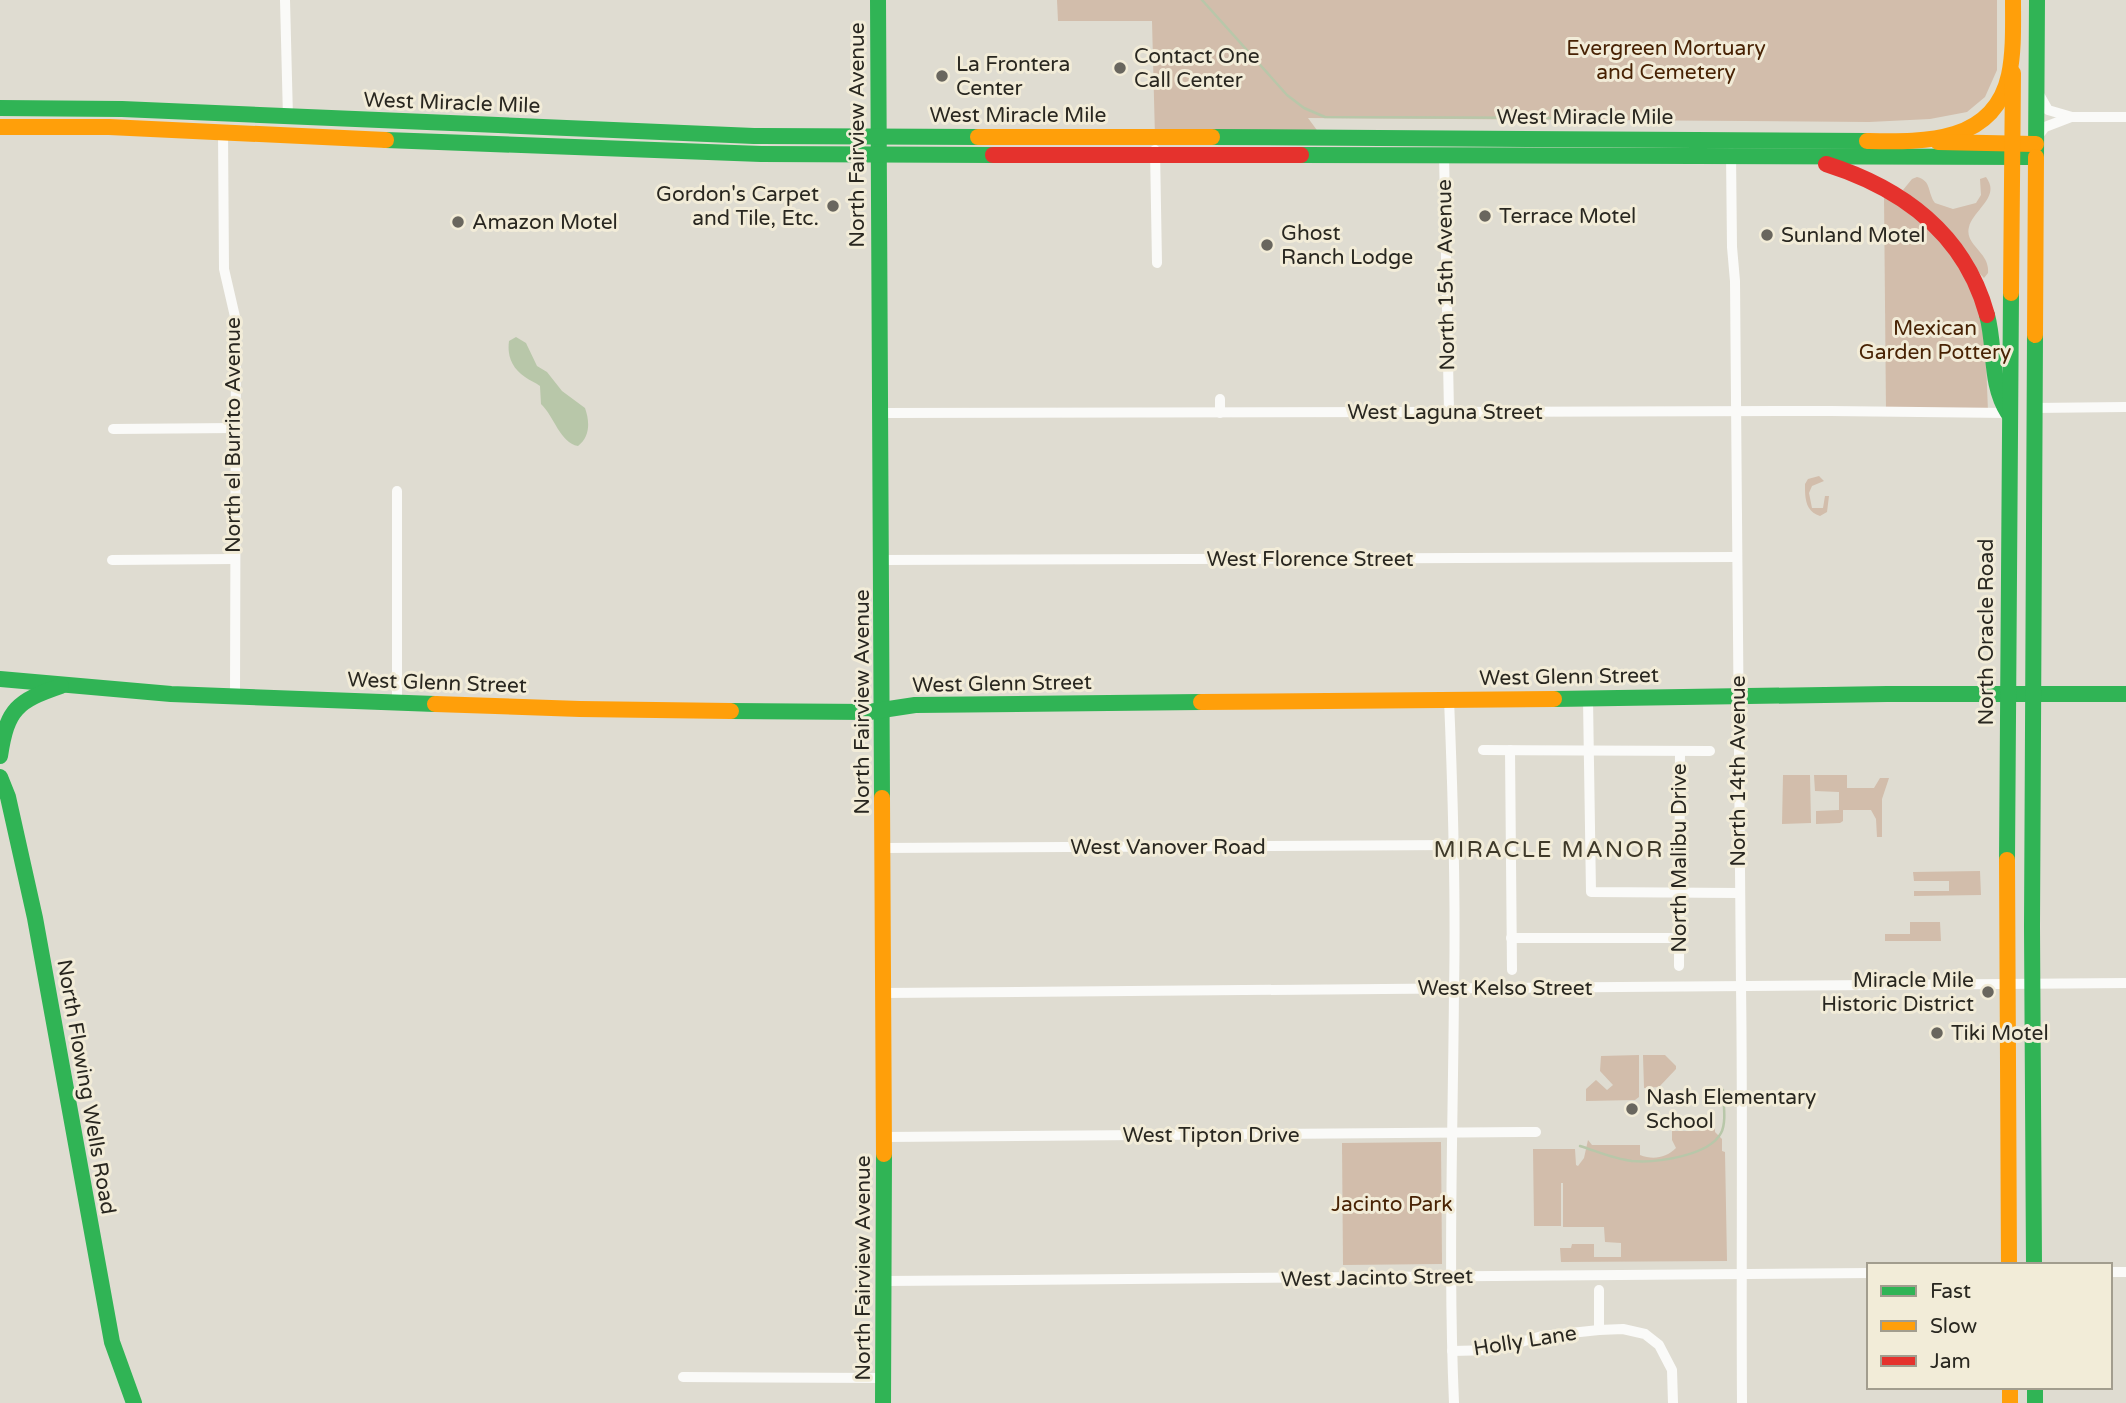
<svg xmlns="http://www.w3.org/2000/svg" width="2126" height="1403" font-family="'Varela Round',sans-serif">
<style>
.green{fill:#d2bdab}
.water{fill:#b8c7a9}
.lines{fill:none;stroke-linecap:round;stroke-linejoin:round}
.stream{stroke:#b8c7a9;stroke-width:2.5}
.street{stroke:#fafaf8;stroke-width:10}
.fast{stroke:#30b455;stroke-width:16}
.slow{stroke:#ff9f0a;stroke-width:16}
.jam{stroke:#e5322d;stroke-width:16}
.poi-dot{fill:#69665e;stroke:#f2ecd8;stroke-width:2.5}
.labels{text-anchor:middle;dominant-baseline:central;stroke-width:6;stroke-linejoin:round;paint-order:stroke}
.park-label{font-size:21px;fill:#482204;stroke:#f2ecd8}
.poi-label{font-size:21px;fill:#292720;stroke:#f2ecd8;text-anchor:start}
.street-label{font-size:21px;fill:#292720;stroke:#f2ecd8}
.neighbourhood-label{font-size:23px;letter-spacing:2px;fill:#3f3a2a;stroke:#f2ecd8}
</style>
<rect width="100%" height="100%" fill="#dfdcd1"/>
<g class="green">
<polygon points="1057,0 1997,0 1997,70 1985,97 1967,112 1930,119 1869,122 1308,118 1322,137 1155,137 1152,21 1058,21"/>
<path d="M1917,177C1932,181 1927,192 1935,203L1953,209L1976,203L1981,195L1980,179L1986,177C2001,197 1974,209 1969,227C1964,245 1990,252 1988,273L1984,278L1903,190L1912,179Z"/>
<polygon points="1884,196 1928,225 1972,282 1985,334 1988,412 1886,411"/>
<path d="M1819,476L1824,481L1812,486L1809,493L1812,508H1823L1825,496H1829L1827,512L1820,516C1805,511 1805,498 1805,484L1808,479Z"/>
<polygon points="1783,775 1810,775 1811,823 1782,824"/>
<polygon points="1814,775 1847,775 1847,788 1874,788 1880,778 1889,778 1882,799 1882,837 1877,837 1876,819 1871,810 1843,810 1843,821 1840,823 1816,824 1816,811 1839,810 1839,792 1815,791"/>
<polygon points="1980,871 1981,895 1914,896 1914,891 1949,891 1949,881 1914,881 1913,872"/>
<polygon points="1910,922 1940,922 1941,941 1885,941 1885,934 1910,934"/>
<polygon points="1639,1055 1639,1097 1635,1100 1586,1101 1586,1089 1596,1080 1607,1090 1613,1085 1600,1071 1601,1056"/>
<polygon points="1643,1055 1665,1055 1676,1066 1676,1069 1659,1087 1644,1088"/>
<path d="M1702,1128H1715V1132L1722,1139V1151L1725,1152L1727,1261L1561,1262L1560,1248H1571L1572,1244H1594V1257H1621V1243L1605,1242L1604,1227H1563V1183H1561V1226H1534L1533,1149H1575L1576,1165L1578,1166L1584,1158L1588,1140L1592,1145H1640V1155C1653,1160 1666,1158 1676,1148L1672,1140V1131H1698Z"/>
<polygon points="1441,1142 1442,1264 1343,1265 1342,1143"/>
</g>
<path class="water" d="M516,337L526,343L537,366L547,372L562,391L585,408C590,422 590,437 578,446C560,443 554,416 541,404L540,386C535,382 530,381 525,377C512,368 507,356 509,341Z"/>
<g class="lines">
<g class="stream">
<polyline points="1202,0 1287,95 1304,108 1325,117 1585,118 1598,123"/>
<path d="M1580,1146C1596,1151 1614,1159 1632,1161C1656,1163 1709,1156 1721,1133C1727,1122 1723,1102 1723,1090"/>
</g>
<g class="street">
<polyline points="285,0 288,118"/>
<polyline points="2040,96 2048,110 2072,117 2126,117"/>
<polyline points="223,132 224,269 236,321 235,697"/>
<polyline points="2038,136 2045,127 2071,117"/>
<polyline points="1155,150 1157,263"/>
<polyline points="1444,153 1449,412"/>
<path d="M1731,153L1732,247L1735,281C1736,516 1738,751 1741,986C1743,1125 1741,1264 1742,1403"/>
<polyline points="1220,399 1220,413"/>
<polyline points="2033,408 2126,407"/>
<polyline points="881,413 1831,411 2008,413"/>
<polyline points="113,429 235,428"/>
<polyline points="397,491 397,702"/>
<polyline points="112,560 234,559"/>
<polyline points="882,560 1737,557"/>
<path d="M1449,699C1453,796 1456,893 1454,990C1453,1128 1448,1265 1454,1403"/>
<polyline points="1588,699 1591,892 1739,893"/>
<polyline points="1483,750 1710,751"/>
<polyline points="1510,750 1512,970"/>
<polyline points="883,848 1453,845"/>
<polyline points="1511,938 1679,938"/>
<polyline points="1679,966 1680,751"/>
<polyline points="883,993 2126,983"/>
<polyline points="885,1137 1536,1132"/>
<polyline points="2110,1272 2126,1272"/>
<polyline points="885,1281 1869,1273"/>
<polyline points="1599,1290 1599,1330"/>
<polyline points="1452,1351 1493,1350 1542,1336 1599,1330 1623,1329 1645,1334 1659,1345 1672,1370 1673,1403"/>
<polyline points="683,1377 883,1378"/>
</g>
<g class="fast">
<polyline points="878,0 882,798"/>
<polyline points="0,108 122,109 754,136 978,137"/>
<polyline points="1212,137 1867,141"/>
<polyline points="386,140 761,154 993,155"/>
<polyline points="1301,155 2036,157 2037,0"/>
<path d="M1987,315C1996,348 1989,383 2008,413"/>
<polyline points="0,679 171,694 435,704"/>
<polyline points="1554,699 1887,694 2126,694"/>
<polyline points="731,711 869,712 915,705 1201,702"/>
<path d="M0,756C7,709 17,701 61,686"/>
<polyline points="0,777 8,797 35,918 112,1342 134,1403"/>
<polyline points="2007,860 2011,293"/>
<polyline points="2034,1265 2032,927 2035,335"/>
<polyline points="2035,1387 2035,1403"/>
<polyline points="883,1403 884,1154"/>
</g>
<g class="slow">
<polyline points="0,127 109,127 386,140"/>
<polyline points="978,137 1212,137"/>
<path d="M1867,141C1924,142 1994,144 2009,75C2014,51 2013,25 2013,0"/>
<polyline points="1938,142 2036,144"/>
<polyline points="2011,293 2013,73"/>
<polyline points="2035,335 2036,157"/>
<polyline points="1201,702 1554,699"/>
<polyline points="435,704 580,709 731,711"/>
<polyline points="882,798 884,1154"/>
<polyline points="2007,860 2009,1265"/>
<polyline points="2010,1387 2010,1403"/>
</g>
<g class="jam">
<polyline points="993,155 1301,155"/>
<path d="M1826,164C1902,188 1965,234 1987,315"/>
</g>
</g>
<g class="poi-dot">
<circle cx="1120" cy="68" r="7"/>
<circle cx="942" cy="76" r="7"/>
<circle cx="833" cy="206" r="7"/>
<circle cx="1485" cy="216" r="7"/>
<circle cx="458" cy="222" r="7"/>
<circle cx="1767" cy="235" r="7"/>
<circle cx="1267" cy="245" r="7"/>
<circle cx="1988" cy="992" r="7"/>
<circle cx="1937" cy="1033" r="7"/>
<circle cx="1632" cy="1109" r="7"/>
</g>
<g class="labels">
<g class="park-label">
<text x="1666" y="48">Evergreen Mortuary<tspan x="1666" dy="24">and Cemetery</tspan></text>
<text x="1935" y="328">Mexican<tspan x="1935" dy="24">Garden Pottery</tspan></text>
<text x="1392" y="1204">Jacinto Park</text>
</g>
<g class="poi-label">
<text x="1134" y="56">Contact One<tspan x="1134" dy="24">Call Center</tspan></text>
<text x="956" y="64">La Frontera<tspan x="956" dy="24">Center</tspan></text>
<text x="819" y="194" text-anchor="end">Gordon's Carpet<tspan x="819" dy="24">and Tile, Etc.</tspan></text>
<text x="1499" y="216">Terrace Motel</text>
<text x="472" y="222">Amazon Motel</text>
<text x="1281" y="233">Ghost<tspan x="1281" dy="24">Ranch Lodge</tspan></text>
<text x="1781" y="235">Sunland Motel</text>
<text x="1974" y="980" text-anchor="end">Miracle Mile<tspan x="1974" dy="24">Historic District</tspan></text>
<text x="1951" y="1033">Tiki Motel</text>
<text x="1646" y="1097">Nash Elementary<tspan x="1646" dy="24">School</tspan></text>
</g>
<g class="street-label">
<text transform="translate(452 103) rotate(2)">West Miracle Mile</text>
<text x="1018" y="115">West Miracle Mile</text>
<text x="1585" y="117">West Miracle Mile</text>
<text transform="translate(857 135) rotate(-90)">North Fairview Avenue</text>
<text transform="translate(1446 275) rotate(-91)">North 15th Avenue</text>
<text x="1445" y="412">West Laguna Street</text>
<text transform="translate(233 435) rotate(-90)">North el Burrito Avenue</text>
<text x="1310" y="559">West Florence Street</text>
<text transform="translate(1986 632) rotate(-90)">North Oracle Road</text>
<text transform="translate(1569 677) rotate(-1)">West Glenn Street</text>
<text transform="translate(437 683) rotate(2)">West Glenn Street</text>
<text transform="translate(1002 684) rotate(-1)">West Glenn Street</text>
<text transform="translate(862 702) rotate(-90)">North Fairview Avenue</text>
<text transform="translate(1738 771) rotate(-90)">North 14th Avenue</text>
<text x="1168" y="847">West Vanover Road</text>
<text transform="translate(1679 858) rotate(-90)">North Malibu Drive</text>
<text x="1505" y="988">West Kelso Street</text>
<text transform="translate(86 1087) rotate(80)">North Flowing Wells Road</text>
<text x="1211" y="1135">West Tipton Drive</text>
<text transform="translate(863 1268) rotate(-90)">North Fairview Avenue</text>
<text transform="translate(1377 1278) rotate(-1)">West Jacinto Street</text>
<text transform="translate(1525 1341) rotate(-9)">Holly Lane</text>
</g>
<g class="neighbourhood-label">
<text x="1549" y="850">MIRACLE MANOR</text>
</g>
</g>
<rect x="1867" y="1263" width="245" height="126" fill="#f2ecd8" stroke="#a29d8e" stroke-width="2"/>
<rect x="1881" y="1286" width="35" height="10" fill="#30b455" stroke="#a29d8e" stroke-width="2"/>
<text x="1930" y="1298" font-size="21" fill="#292720">Fast</text>
<rect x="1881" y="1321" width="35" height="10" fill="#ff9f0a" stroke="#a29d8e" stroke-width="2"/>
<text x="1930" y="1333" font-size="21" fill="#292720">Slow</text>
<rect x="1881" y="1356" width="35" height="10" fill="#e5322d" stroke="#a29d8e" stroke-width="2"/>
<text x="1930" y="1368" font-size="21" fill="#292720">Jam</text>
</svg>
